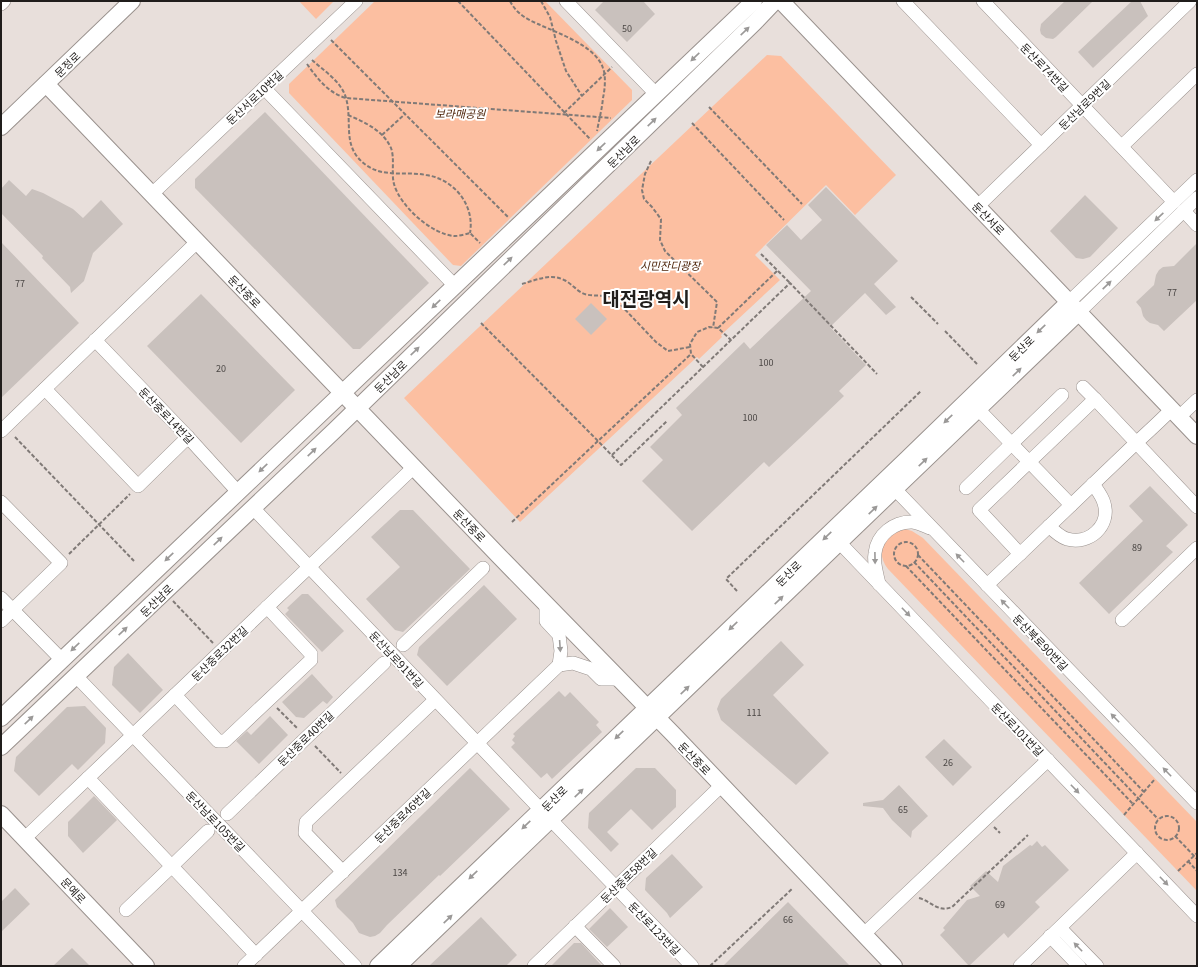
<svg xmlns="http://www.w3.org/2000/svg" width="1198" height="967" font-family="Georgia,'Noto Sans KR',serif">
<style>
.green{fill:#fcbfa1}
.building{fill:#c9c1bd}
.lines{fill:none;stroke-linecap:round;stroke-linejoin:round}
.minor-casing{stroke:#99918d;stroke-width:14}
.major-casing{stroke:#99918d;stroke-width:18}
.path{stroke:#807a77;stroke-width:2;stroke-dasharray:4 2;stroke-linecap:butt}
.minor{stroke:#fff;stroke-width:13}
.major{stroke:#fff;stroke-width:16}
.oneway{fill:#9b9998}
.labels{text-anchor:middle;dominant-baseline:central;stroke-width:4;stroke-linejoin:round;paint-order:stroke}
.number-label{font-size:9px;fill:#4a4644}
.street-label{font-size:11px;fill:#201d1b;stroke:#fff}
.park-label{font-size:11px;font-style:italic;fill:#4e240a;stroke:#fff}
.town-label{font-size:19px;font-weight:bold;fill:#201d1b;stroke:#fff}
</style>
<rect width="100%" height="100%" fill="#e8dfdb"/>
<g class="green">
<polygon points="299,1 334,1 316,19"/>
<polygon points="375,1 545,1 632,90 632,100 461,266 453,265 289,93 289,84"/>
<polygon points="767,55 781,56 896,175 855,215 826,185 755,255 780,280 721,335 722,337 699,359 697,357 520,522 404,398"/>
<path d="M905,529L912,531L923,538L1197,822V891L888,569C874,551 885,533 905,529Z"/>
</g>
<g class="building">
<polygon points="604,1 643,1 655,14 627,42 595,10"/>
<polygon points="1065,1 1093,1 1056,37 1053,39 1046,38 1041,34 1040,30 1041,24"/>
<polygon points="1132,1 1140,1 1148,16 1093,68 1078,52"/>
<polygon points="265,112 429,283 360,349 353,349 195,188 195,179"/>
<polygon points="9,180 26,196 32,189 43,193 73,209 83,218 101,200 123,224 93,253 84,281 71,293 70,287 42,258 43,256 1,213 1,189"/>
<polygon points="826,187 898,261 874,284 896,307 886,315 865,293 830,327 866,365 839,391 844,396 800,438 769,467 764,462 692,531 642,481 663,460 650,447 682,415 676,408 744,342 750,349 811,291 766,245 787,225 801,240 822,220 808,205"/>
<polygon points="1085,195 1118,228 1090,257 1083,259 1076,258 1050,231"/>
<polygon points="1,242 79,323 1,398"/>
<polygon points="1197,243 1197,300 1164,331 1158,325 1150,323 1146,320 1143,316 1141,308 1136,302 1154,285 1156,275 1159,270 1163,267 1174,266"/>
<polygon points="201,294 295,390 241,443 147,346"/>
<polygon points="591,303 607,319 591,335 575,319"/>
<polygon points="1150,486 1188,525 1166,546 1173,552 1109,614 1079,583 1143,521 1129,506"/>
<polygon points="400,510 413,510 470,569 403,632 395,630 366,599 400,567 371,537"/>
<polygon points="484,585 517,619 447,686 417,655 419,647"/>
<polygon points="302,594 308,594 344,631 322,652 285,614 289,610 287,608"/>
<polygon points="781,641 804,665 773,695 829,753 796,785 721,720 717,709 721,699"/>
<polygon points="128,653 163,690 140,713 112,685 114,667"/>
<polygon points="312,674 333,697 327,704 323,701 304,718 296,717 282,702"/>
<polygon points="559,691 565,697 570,692 599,722 596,725 602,732 552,779 547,773 541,778 511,747 515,743 512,740 515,736 513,734"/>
<polygon points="85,706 106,728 105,743 78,770 72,764 39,796 14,771 16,757 67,707"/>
<polygon points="270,716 288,735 259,764 236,741 247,731 251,735"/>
<polygon points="944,739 972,767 953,786 925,757"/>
<polygon points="470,768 510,809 440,876 439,875 387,925 380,933 375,936 370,937 359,933 353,923 337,907 335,900"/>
<polygon points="636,768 655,768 676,790 676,807 652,830 631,809 607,832 619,844 611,852 588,828 589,813"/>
<polygon points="899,785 928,816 912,831 911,838 892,820 883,808 863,806 863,803 883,800"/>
<polygon points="94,796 117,820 83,853 68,836 68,822"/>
<polygon points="1037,841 1042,847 1045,845 1069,870 1035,902 1040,907 1008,938 1004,933 969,966 940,935 945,930 943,928 967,900 980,896 970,886 986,871 998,882 1003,866 1030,845 1032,846"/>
<polygon points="672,854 703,887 670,918 667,913 645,890 646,878"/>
<polygon points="15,888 30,904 1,932 1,902"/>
<polygon points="788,902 850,966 723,966"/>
<polygon points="610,908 628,927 607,947 589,929"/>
<polygon points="481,917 517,955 506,966 429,966"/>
<polygon points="574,943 581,943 602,966 551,966"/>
<polygon points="72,948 90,966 53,966"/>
</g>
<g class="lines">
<g class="minor-casing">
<g id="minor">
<polyline points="566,1 656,94"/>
<polyline points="903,1 1041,145"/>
<polyline points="983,1 1174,202"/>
<polyline points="1,4 4,1"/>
<polyline points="264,88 455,286"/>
<polyline points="1122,146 1197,74"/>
<polyline points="152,194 356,1"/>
<polyline points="978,206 1190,1"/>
<polyline points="1184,211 1197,225"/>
<polyline points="1069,302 1197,180"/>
<polyline points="1079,312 1197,198"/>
<polyline points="95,340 188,437 238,492"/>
<polyline points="1083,387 1095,399"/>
<polyline points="45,389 138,486 188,437"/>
<polyline points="978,409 1071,505"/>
<path d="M1172,409C1160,421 1148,432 1136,443L1020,554L979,510L1095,399L1197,507"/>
<polyline points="1179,417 1197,400"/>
<polyline points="1,431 198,241"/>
<polyline points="889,483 1197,803"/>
<polyline points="966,488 1062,395"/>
<polyline points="1,502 61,563 1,621"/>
<polyline points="253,508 541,810"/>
<path d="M1049,526C1054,531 1060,537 1067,539C1089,545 1111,526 1104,503C1102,496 1097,490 1093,484"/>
<polyline points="839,542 1197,916"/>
<path d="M879,584C877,574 873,563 875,553C877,535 894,521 913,522C919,523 925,526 930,528"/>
<polyline points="987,585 1020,554"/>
<polyline points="1,598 62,660"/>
<polyline points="546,604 546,621 559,635 561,651 559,665"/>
<polyline points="1122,620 1197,548"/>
<polyline points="403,645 483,568"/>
<polyline points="559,665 573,663 591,669 601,679 620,679"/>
<polyline points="76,676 355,966"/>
<polyline points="175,695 218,741 225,741 311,660 311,654 267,607"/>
<polyline points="88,778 256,955"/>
<polyline points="227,814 384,663"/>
<polyline points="551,820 692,966"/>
<polyline points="25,838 414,467"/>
<polyline points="175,863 208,831"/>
<polyline points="343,872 305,833 306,822 435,700"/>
<polyline points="126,910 169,869"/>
<polyline points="575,926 614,966"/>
<polyline points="1060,928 1097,966"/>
<polyline points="864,934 1048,760"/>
<polyline points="1050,936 1079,966"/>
<polyline points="244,966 559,665"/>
<polyline points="534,966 722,785"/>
<polyline points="1020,966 1137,853"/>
</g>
</g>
<g class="major-casing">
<g id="major">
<polyline points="781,1 1197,436"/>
<polyline points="46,84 499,556 673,734 894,966"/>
<polyline points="1,127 132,1"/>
<polyline points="1,718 754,1"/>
<polyline points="1,747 335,430 755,22 775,1"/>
<polyline points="1,814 146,966"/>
<polyline points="378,966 907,459 1069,302"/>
<polyline points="398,966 1079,312"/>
</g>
</g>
<g class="path">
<polyline points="458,1 590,139"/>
<path d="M510,1C516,13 526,19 538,24C557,33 595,45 603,68C606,76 605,89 603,98C602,109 599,120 597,131"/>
<polyline points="541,1 550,17 556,41 566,71 582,96"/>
<polyline points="331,40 509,218"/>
<path d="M312,60C324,71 341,81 346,98C353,123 341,147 366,165C384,178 406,171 426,175C454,179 475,205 470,233"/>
<path d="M307,64C317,78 328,93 346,98L611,118"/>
<polyline points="709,107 802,204"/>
<polyline points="564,113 612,67"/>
<path d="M348,115C364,122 383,130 391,148C395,159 391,173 394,184C400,206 432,235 455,236C460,236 466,234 470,233L480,243"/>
<polyline points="692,123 784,220"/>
<polyline points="382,135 405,114"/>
<polyline points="651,161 645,174 642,190 644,199 652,207 661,219 660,240 665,251 717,302 713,328"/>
<polyline points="761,254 790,283"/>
<path d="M522,284C536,280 551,273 564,280C571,283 576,290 582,293C593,298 605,293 615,299L656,342L668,351L690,347"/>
<polyline points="911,297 938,324"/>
<polyline points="481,323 598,441 691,354"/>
<polyline points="718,328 777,271"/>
<polyline points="945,331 977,364"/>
<polyline points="703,367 691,354 690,344 697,332 709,327 718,328 731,340"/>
<polyline points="15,437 134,561"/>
<polyline points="612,455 790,283 877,374"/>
<polyline points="512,522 598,441 621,465 667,421"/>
<circle cx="906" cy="554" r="12"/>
<polyline points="69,554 130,494"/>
<polyline points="918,555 1144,792"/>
<polyline points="914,562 1158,819"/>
<polyline points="906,566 1133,804"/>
<polyline points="737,591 726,579 921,391"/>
<polyline points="173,601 213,643"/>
<polyline points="277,708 298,729"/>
<polyline points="315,746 341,773"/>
<polyline points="1124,815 1155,779"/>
<circle cx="1167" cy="828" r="12"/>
<polyline points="994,827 1000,833"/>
<polyline points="1175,836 1197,859"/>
<polyline points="1188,861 1197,871"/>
<polyline points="1178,871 1197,853"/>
<path d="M919,898C931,901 938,913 952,907L1028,835"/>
<polyline points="710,966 793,888"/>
</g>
<use href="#minor" class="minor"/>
<use href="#major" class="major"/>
</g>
<defs><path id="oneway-solid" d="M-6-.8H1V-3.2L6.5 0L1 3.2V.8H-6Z"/></defs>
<g class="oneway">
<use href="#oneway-solid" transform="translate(745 31) rotate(-44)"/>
<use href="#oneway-solid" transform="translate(695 57) rotate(136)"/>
<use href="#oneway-solid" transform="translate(652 122) rotate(-44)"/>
<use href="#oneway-solid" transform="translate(601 147) rotate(136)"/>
<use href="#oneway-solid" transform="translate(1159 217) rotate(137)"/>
<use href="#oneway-solid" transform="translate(508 261) rotate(-44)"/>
<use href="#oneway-solid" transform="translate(1107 285) rotate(-44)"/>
<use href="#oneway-solid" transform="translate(436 304) rotate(136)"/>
<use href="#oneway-solid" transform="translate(1041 329) rotate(136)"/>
<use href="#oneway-solid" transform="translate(415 351) rotate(-44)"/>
<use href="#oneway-solid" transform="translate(1017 372) rotate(-44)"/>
<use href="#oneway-solid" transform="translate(948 419) rotate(136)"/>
<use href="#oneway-solid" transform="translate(312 452) rotate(-44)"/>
<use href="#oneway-solid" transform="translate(923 462) rotate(-44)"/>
<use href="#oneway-solid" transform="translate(263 468) rotate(136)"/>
<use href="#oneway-solid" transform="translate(873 510) rotate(-44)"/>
<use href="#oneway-solid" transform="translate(827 536) rotate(136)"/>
<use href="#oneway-solid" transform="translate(218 541) rotate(-44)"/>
<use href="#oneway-solid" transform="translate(169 557) rotate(136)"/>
<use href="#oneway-solid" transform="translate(875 558) rotate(89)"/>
<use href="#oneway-solid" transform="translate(960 558) rotate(-134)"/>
<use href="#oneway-solid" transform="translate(779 600) rotate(-44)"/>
<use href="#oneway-solid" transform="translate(1005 604) rotate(-134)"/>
<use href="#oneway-solid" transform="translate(906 612) rotate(46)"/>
<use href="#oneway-solid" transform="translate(733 626) rotate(136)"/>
<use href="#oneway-solid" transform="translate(123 631) rotate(-43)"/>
<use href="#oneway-solid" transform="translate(560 646) rotate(86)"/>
<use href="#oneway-solid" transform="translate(75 647) rotate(136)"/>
<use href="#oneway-solid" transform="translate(685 690) rotate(-44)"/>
<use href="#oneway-solid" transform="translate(1115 718) rotate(-134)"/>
<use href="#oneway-solid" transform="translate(29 720) rotate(-44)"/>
<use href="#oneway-solid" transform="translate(619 735) rotate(136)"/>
<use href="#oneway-solid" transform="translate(1167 772) rotate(-134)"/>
<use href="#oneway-solid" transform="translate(1075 789) rotate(46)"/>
<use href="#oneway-solid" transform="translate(579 793) rotate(-44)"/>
<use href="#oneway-solid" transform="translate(526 825) rotate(136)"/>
<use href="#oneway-solid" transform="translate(473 875) rotate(136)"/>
<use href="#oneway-solid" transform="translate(1164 881) rotate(46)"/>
<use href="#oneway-solid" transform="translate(448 919) rotate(-44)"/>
<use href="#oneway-solid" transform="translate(1078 947) rotate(-134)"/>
</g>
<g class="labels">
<g class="number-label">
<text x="627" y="28">50</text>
<text x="20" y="283">77</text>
<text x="1172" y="292">77</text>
<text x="766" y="362">100</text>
<text x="221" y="368">20</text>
<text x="750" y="417">100</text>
<text x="1137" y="547">89</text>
<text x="754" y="712">111</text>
<text x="948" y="762">26</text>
<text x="903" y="809">65</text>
<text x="400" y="872">134</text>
<text x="1000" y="904">69</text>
<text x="788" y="919">66</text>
</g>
<g class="street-label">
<text transform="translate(67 64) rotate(-44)">문정로</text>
<text transform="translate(1045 67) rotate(46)">둔산로74번길</text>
<text transform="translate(254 97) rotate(-43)">둔산서로10번길</text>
<text transform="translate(1084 104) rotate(-44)">둔산남로9번길</text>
<text transform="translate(623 151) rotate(-44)">둔산남로</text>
<text transform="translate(989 218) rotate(46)">둔산서로</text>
<text transform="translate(245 291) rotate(46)">둔산중로</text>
<text transform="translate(1021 348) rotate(-44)">둔산로</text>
<text transform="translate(390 376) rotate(-44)">둔산남로</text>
<text transform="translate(167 415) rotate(46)">둔산중로14번길</text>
<text transform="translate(470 525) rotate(46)">둔산중로</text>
<text transform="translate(788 573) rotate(-44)">둔산로</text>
<text transform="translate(156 600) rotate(-44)">둔산남로</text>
<text transform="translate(1041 642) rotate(46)">둔산북로90번길</text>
<text transform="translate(219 653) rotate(-44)">둔산중로32번길</text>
<text transform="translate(397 659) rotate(47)">둔산남로91번길</text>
<text transform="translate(1018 729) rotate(46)">둔산로101번길</text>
<text transform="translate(305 738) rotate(-44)">둔산중로40번길</text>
<text transform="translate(695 758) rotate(46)">둔산중로</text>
<text transform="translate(554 798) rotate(-44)">둔산로</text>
<text transform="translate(402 815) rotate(-44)">둔산중로46번길</text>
<text transform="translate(216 821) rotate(46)">둔산남로105번길</text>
<text transform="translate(628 875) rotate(-44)">둔산중로58번길</text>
<text transform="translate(74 890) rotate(47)">문예로</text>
<text transform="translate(655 928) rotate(46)">둔산로123번길</text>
</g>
<g class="park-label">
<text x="460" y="113">보라매공원</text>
<text x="670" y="265">시민잔디광장</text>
</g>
<g class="town-label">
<text x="646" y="297">대전광역시</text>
</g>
</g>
<rect width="1198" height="967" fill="none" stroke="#201d1b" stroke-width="4"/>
</svg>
